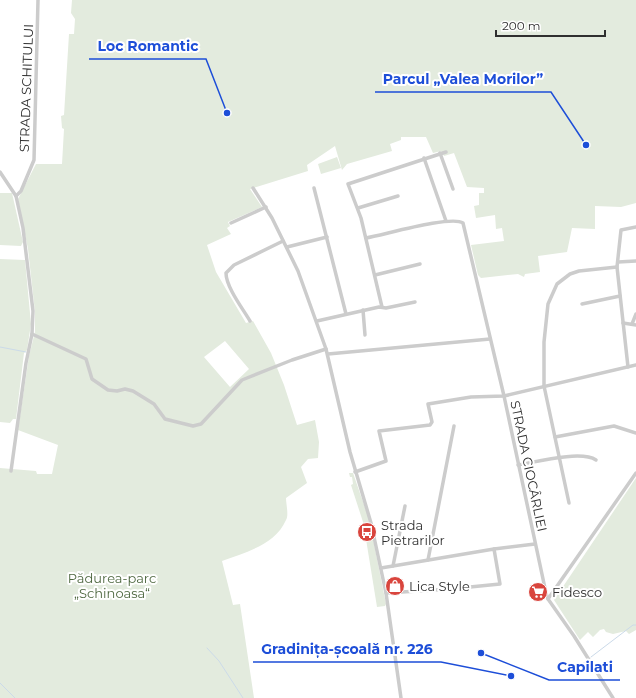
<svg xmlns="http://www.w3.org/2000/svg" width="636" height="698" font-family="Montserrat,sans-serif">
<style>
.green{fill:#e3ebde;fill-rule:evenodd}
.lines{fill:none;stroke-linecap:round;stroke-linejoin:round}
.stream{stroke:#cbdae9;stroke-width:1}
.minor{stroke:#ccc;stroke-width:3.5}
.labels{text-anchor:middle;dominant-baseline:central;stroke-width:4;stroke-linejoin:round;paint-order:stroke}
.street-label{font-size:13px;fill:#2f2f2f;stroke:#fff}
.poi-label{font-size:13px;fill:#2f2f2f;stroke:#fff;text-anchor:start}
.park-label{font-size:13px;fill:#4d673f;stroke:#fff}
.leader{fill:none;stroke:#1d4ed8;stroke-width:1.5}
.callout-dot{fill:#1d4ed8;stroke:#fff;stroke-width:1.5}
.callout-label{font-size:14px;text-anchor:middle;font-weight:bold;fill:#1d4ed8;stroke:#fff;stroke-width:4;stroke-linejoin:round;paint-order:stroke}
</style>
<rect width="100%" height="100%" fill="#fff"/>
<g class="green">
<path d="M72,0H636V203L621,207L595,206V229L572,228L567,252L538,256L540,272L525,274L524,277L518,274L481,278L478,275L471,245L504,241L502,228L496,229L495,215L476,218L474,206L479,205V193H484V188L467,187L454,153L444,156L441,151L433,153L426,137H401V140L390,144L392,151L347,164L342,170L335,146L307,165L308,171L250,189L262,207L228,222L230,226L227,228L231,234L207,245L216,272L246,323L253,321L271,353L284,385L297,425L315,420L319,442L318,458L308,459L301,467L307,483L286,498C286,504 289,515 286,520C275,545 246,552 222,561L233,605L240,604L254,698H0V468L36,471L37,474H52L58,445L18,430L29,356L35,332V312L28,249L18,199L36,164H62L64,129L62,128L61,116L64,115L69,34H74L75,19L71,13ZM225,341L249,369L230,387L204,357Z"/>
<polygon points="337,157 341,168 321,174 318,164"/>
<polygon points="0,193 12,193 23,242 21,246 0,245"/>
<polygon points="0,259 25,260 31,324 27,350 24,353 16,419 13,419 10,423 0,422"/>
<polygon points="349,473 353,473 370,522 364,525 363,522 351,485 353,484 352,477 350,477"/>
<polygon points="636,478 636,630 629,634 626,631 613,634 606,632 604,629 600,630 593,637 588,632 580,640 554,600"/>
<polygon points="365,533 373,539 386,604 385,606 377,607"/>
</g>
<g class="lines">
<g class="stream">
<polyline points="0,347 26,352"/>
<polyline points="207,648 219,661 243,698"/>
<polyline points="591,657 633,625 636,625"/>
<polyline points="582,664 588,660"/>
<polyline points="0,683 15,698"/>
</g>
<g class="minor">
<polyline points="440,153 453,189"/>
<polyline points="424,158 446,221"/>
<polyline points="0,172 16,196 23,228 33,311 32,334 26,363 11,471"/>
<polyline points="253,188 272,218 298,271 326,349 350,452 371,523 386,593 401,698"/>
<polyline points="314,188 346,314"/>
<polyline points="16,196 21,191 34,160 38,0"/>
<polyline points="358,208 398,196"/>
<polyline points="231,223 266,207"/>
<path d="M366,238C384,235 451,215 463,223L504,396L546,593L548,599L574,636L613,698"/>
<polyline points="287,247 327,237"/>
<polyline points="618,262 636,261"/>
<polyline points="375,275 420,264"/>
<polyline points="582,304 620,296"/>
<polyline points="382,307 361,218 348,184 446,152"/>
<polyline points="363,310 365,335"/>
<path d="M250,321C243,309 226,287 226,273L234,265L283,241"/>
<polyline points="317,321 379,307 386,308 415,302"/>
<polyline points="623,323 636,325"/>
<polyline points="632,324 636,314"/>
<polyline points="32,334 86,359 92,379 108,390 117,391 125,389 133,391 154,404 165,419 193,426 201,424 242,380 292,360 326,349"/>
<polyline points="328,354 490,339"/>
<polyline points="628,367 617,267 621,230 636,227"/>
<polyline points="555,437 614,426 636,433"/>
<path d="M518,465C536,462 581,450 596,460"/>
<polyline points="355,472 386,461 379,431 430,425 432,422 428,404 471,397 504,396 636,365"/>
<polyline points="569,503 544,386 544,342 548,304 557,284 570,274 579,271 617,267"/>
<polyline points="494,549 535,544"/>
<polyline points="428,560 454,426"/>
<polyline points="393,566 405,506"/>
<polyline points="381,568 494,549 500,584 450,589 386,593"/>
<polyline points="548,599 636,473"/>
</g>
</g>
<defs>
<g id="bus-disc" transform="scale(1)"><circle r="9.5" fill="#d9453d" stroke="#fff"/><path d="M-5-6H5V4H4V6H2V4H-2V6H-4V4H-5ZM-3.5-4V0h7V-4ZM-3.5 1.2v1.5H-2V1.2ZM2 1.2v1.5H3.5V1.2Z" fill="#fff"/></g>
<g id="shop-disc" transform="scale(1)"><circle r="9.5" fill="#d9453d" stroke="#fff"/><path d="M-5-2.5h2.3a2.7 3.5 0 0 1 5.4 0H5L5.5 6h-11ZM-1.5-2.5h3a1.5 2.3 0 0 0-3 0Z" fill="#fff"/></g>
<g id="supermarket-disc" transform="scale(1)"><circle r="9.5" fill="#d9453d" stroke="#fff"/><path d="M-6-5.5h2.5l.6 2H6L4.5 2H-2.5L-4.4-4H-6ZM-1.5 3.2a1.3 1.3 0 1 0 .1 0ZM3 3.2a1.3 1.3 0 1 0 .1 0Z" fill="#fff"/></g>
</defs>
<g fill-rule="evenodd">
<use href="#bus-disc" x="367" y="532"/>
<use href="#shop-disc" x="395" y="586"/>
<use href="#supermarket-disc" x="538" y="592"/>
</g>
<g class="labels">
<g class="street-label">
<text transform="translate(26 88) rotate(-88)">STRADA SCHITULUI</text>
<text transform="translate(529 466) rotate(78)">STRADA CIOCÂRLIEI</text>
</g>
<g class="poi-label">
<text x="381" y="525">Strada<tspan x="381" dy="15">Pietrarilor</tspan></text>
<text x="409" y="586">Lica Style</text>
<text x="552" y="592">Fidesco</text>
</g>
<g class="park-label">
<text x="112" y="578">Pădurea-parc<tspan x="112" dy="15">„Schinoasa“</tspan></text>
</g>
</g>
<path class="leader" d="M227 113L206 59H89M586 145L551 92H375M511 676L441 662H253M481 653L549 680H620"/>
<g class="callout-dot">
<circle cx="227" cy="113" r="4"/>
<circle cx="586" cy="145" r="4"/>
<circle cx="511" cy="676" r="4"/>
<circle cx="481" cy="653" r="4"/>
</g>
<g class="callout-label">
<text x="148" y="51">Loc Romantic</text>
<text x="463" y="84">Parcul „Valea Morilor”</text>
<text x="347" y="654">Gradinița-școală nr. 226</text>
<text x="585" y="672">Capilati</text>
</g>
<path d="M496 30v6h109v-6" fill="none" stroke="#2f2f2f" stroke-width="2"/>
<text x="502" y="30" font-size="12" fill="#2f2f2f" stroke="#ffffff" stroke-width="3" paint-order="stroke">200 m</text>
</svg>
